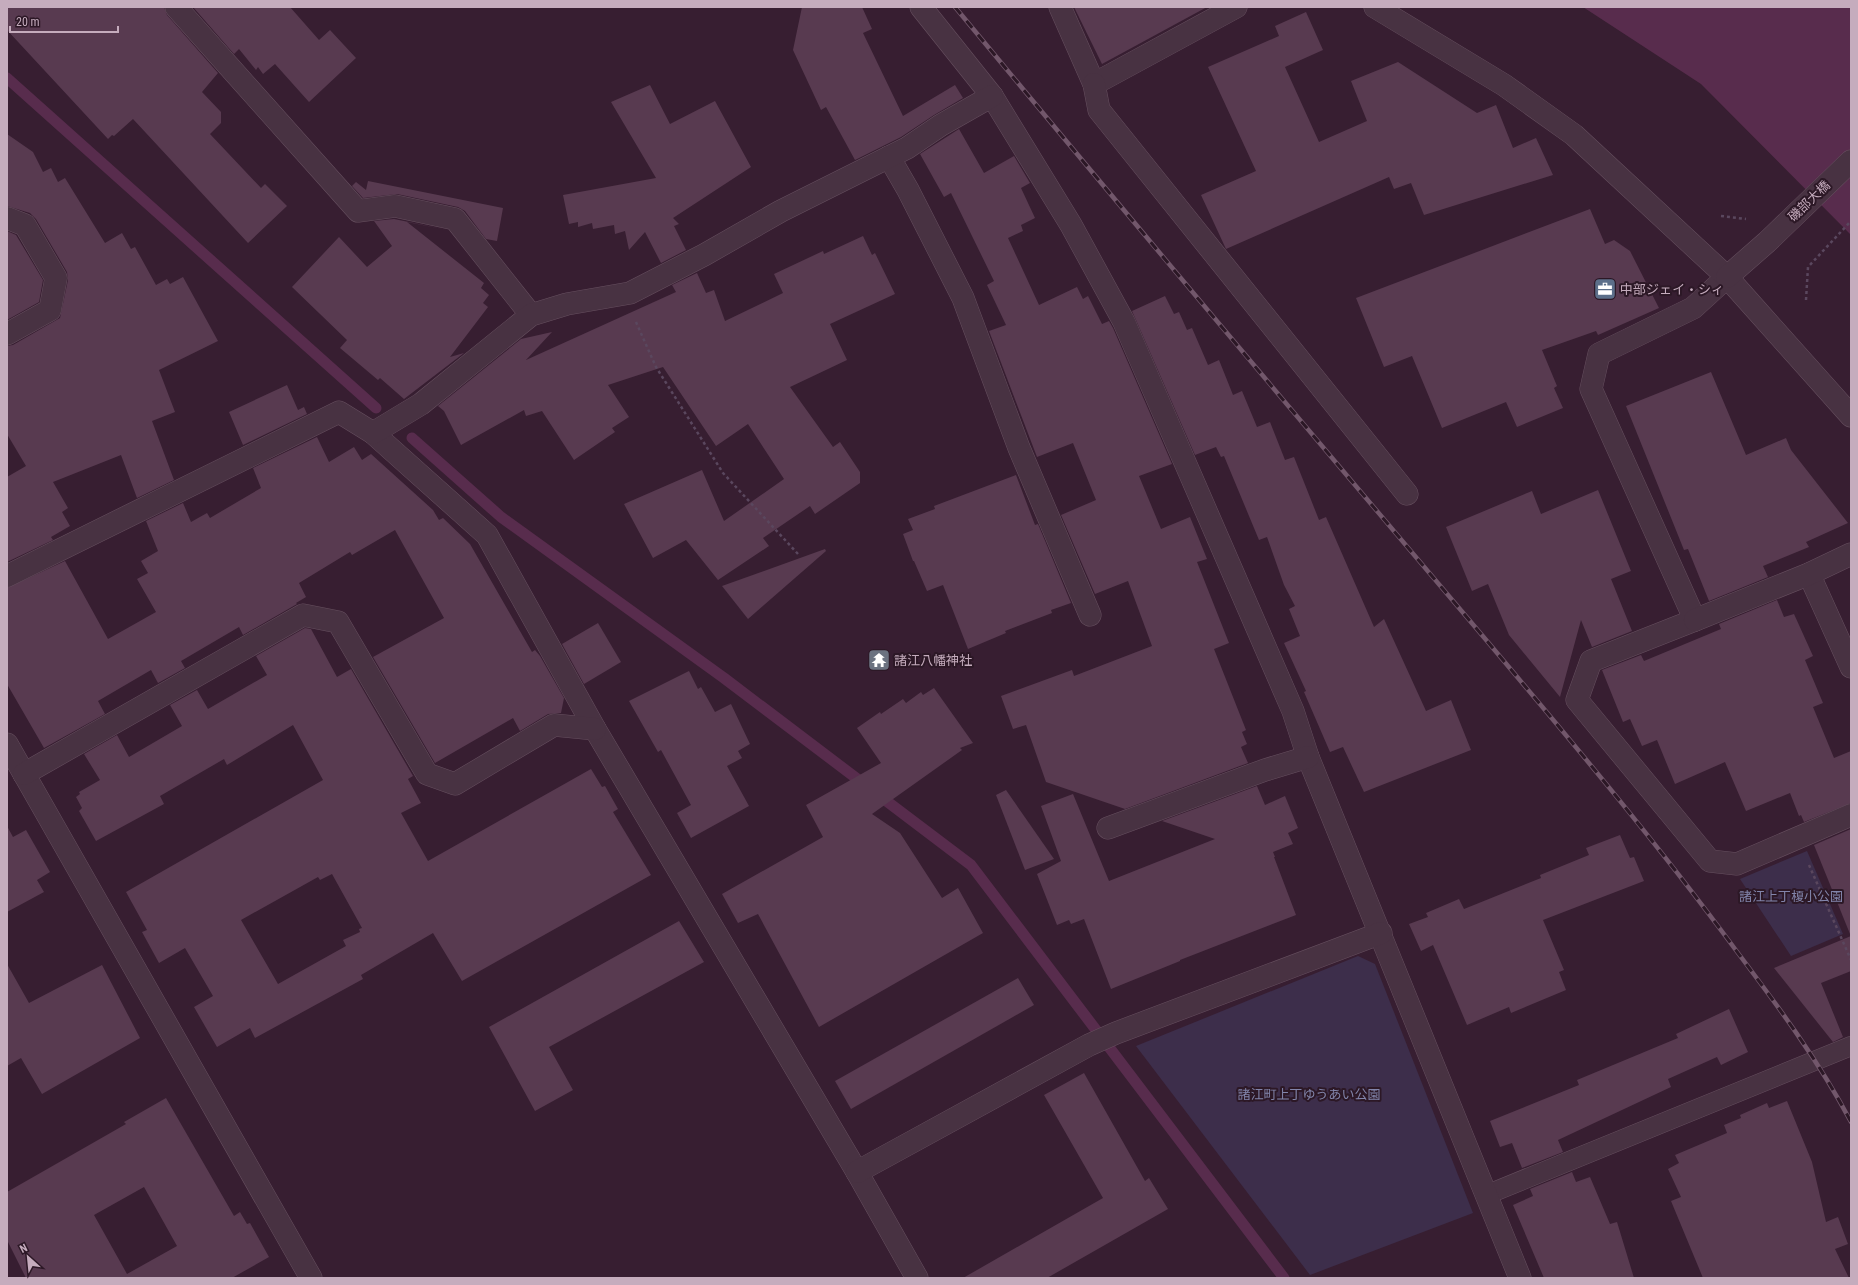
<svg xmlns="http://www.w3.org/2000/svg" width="1858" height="1285" font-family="'Roboto Condensed','Noto Sans JP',sans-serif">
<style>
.green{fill:#3d2e4b}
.water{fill:#582c4d}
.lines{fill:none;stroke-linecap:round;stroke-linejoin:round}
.stream{stroke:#582c4d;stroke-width:11}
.building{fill:#583a50;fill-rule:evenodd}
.service-casing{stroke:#664f5f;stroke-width:20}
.minor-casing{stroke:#664f5f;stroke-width:23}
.tertiary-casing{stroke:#664f5f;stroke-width:23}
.path{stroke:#5a475e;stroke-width:2.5;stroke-dasharray:3 3;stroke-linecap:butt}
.service{stroke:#483242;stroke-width:19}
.minor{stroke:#483242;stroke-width:22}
.tertiary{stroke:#483242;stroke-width:22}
.rail-casing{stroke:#72576b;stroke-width:4.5}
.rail{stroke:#2c1826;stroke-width:3;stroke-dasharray:9;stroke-linecap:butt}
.labels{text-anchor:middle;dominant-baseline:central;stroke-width:4;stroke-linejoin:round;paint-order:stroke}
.street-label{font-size:13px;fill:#c5acbd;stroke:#2c1826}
.poi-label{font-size:13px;fill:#c5acbd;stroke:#2c1826;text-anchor:start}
.park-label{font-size:13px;fill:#8285ab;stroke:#2c1826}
</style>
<rect width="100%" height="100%" fill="#371e31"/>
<g class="green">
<polygon points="1807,851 1843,934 1791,956 1740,879"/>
<polygon points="1358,956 1375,964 1473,1213 1310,1275 1136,1046"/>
</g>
<polygon class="water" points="1583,7 1851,7 1851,235 1701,84"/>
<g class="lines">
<g class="stream">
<polyline points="7,78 376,408"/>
<polyline points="412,438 501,517 724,678 971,865 1284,1278"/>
</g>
</g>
<g class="building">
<polygon points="7,7 164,7 167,15 218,73 202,92 221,112 221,123 210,134 261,188 265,184 287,206 248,243 133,119 114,136 112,135 108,139 7,30"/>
<polygon points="193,7 290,7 319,40 330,30 356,58 309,102 275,64 263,74 258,67 256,70 239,49 234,54"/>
<polygon points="802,7 862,7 872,29 863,33 903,116 955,85 963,98 934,115 901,137 855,160 826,107 821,110 793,50"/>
<polygon points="1074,7 1207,7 1102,64"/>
<polygon points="1306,12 1323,50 1285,67 1319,142 1367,121 1351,81 1398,62 1477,113 1496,105 1513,148 1536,138 1553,175 1424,215 1411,183 1394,189 1389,177 1226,249 1201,195 1256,171 1208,67 1279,36 1275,26"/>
<polygon points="650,85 670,124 715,101 751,167 673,218 679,224 674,226 686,250 661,263 645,232 629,250 625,231 615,234 614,225 593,229 592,223 578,227 578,222 569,224 563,195 656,178 611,102"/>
<polygon points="959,129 984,173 1014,156 1030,183 1021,188 1035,218 1021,225 1023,231 1008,238 1039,305 1077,287 1083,299 1088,296 1102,324 1109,321 1113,328 1172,464 1139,476 1161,529 1190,517 1207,559 1197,562 1229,643 1214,649 1246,730 1242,732 1247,744 1241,747 1248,763 1125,809 1046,782 1026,725 1013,729 1001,696 1072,670 1074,676 1152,646 1128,581 1095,594 1061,515 1096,500 1073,443 1037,457 989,331 1006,325 987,285 994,281 951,193 944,197 920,154"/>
<polygon points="7,134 33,152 43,172 51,168 58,182 65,178 105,243 122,233 131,249 135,247 156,285 167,279 170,284 183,277 218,341 159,370 175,412 152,421 174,480 137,498 121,455 53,482 68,508 62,512 70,526 51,537 53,540 7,562 7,477 26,466 7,434 7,346 13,345 60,318 68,280 67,272 36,219 30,213 7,206"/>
<polygon points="368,181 503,208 497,241 486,239 465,211 458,207 397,194 363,198 352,186 356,182 366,190"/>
<polygon points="1590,209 1605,244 1614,240 1630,251 1659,308 1598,335 1596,331 1542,350 1557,386 1554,388 1563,408 1517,427 1506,402 1442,428 1412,356 1384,367 1356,298"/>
<polygon points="394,219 448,230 407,222 484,283 481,288 489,295 483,303 488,307 450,357 464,353 404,399 380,378 378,380 340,348 347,340 292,287 339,237 367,267 392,246 374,221"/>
<polygon points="7,231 16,235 43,280 39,302 7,320"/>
<polygon points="863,236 872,255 875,253 895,294 830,324 847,360 790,387 833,447 840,442 860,472 860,483 815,514 810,506 763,538 769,546 718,580 686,540 653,558 624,504 702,470 724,521 784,479 748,424 716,446 663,367 608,385 629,417 612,428 615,432 574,460 542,411 526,416 524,410 461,445 444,411 438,406 521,339 552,332 526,360 676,292 672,285 697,273 706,293 714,290 725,321 783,293 774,274 823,251 824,254"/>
<polygon points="1165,296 1174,314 1179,312 1187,330 1192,328 1208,365 1219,360 1233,395 1242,391 1257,427 1270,422 1285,460 1294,457 1319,520 1326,517 1374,627 1384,619 1426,711 1451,700 1471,750 1364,792 1343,747 1330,752 1304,692 1306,691 1284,643 1300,636 1289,609 1295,606 1284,585 1267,537 1259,540 1224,456 1221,457 1216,447 1195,455 1132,311"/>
<polygon points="1711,372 1746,455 1786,438 1791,450 1848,523 1806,542 1809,547 1763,566 1768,577 1709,601 1688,549 1684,550 1626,406"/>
<polygon points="287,385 298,410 304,407 307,414 243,445 229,412"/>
<polygon points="317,437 329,462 354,447 362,460 371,454 433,510 439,520 443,518 470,544 532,652 535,650 540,656 564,698 561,713 548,714 520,731 513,718 435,763 373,657 444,618 395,530 352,555 350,552 299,583 306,597 296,603 297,604 243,635 239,627 181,661 185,668 158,683 151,670 98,701 105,714 44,748 7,684 7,588 65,561 108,639 156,612 137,579 148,573 141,561 158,551 146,521 183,503 191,522 207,513 210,518 261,488 253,468"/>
<polygon points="1016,475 1035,525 1038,524 1071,603 1051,610 1052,613 1005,631 1006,633 968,649 943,585 927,591 914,561 913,561 903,534 913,530 908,519 935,509 934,506"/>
<polygon points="1598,490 1631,571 1611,579 1632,631 1592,647 1581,620 1560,697 1509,635 1488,584 1472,591 1446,527 1532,491 1541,514"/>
<polygon points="825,549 826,551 748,619 722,586"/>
<polygon points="1777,600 1784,617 1794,614 1813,656 1805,660 1823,703 1813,707 1834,758 1851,751 1851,803 1804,822 1801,815 1799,816 1790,793 1746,811 1725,762 1675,784 1657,740 1642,746 1630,719 1623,722 1602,670 1641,655 1644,661 1721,629 1719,624"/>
<polygon points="598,623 621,662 584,684 562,644"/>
<path d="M305,628L311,629L337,677L351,669L413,776L408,779L421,803L401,813L428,861L591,769L602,787L605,786L618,809L613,812L651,875L462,981L433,933L361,975L363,979L255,1038L250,1028L217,1047L194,1007L213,996L185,948L159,963L142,932L147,930L126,892L323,780L293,725L227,765L224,759L160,796L164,804L96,841L79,811L82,808L76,797L80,794L79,792L100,780L84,754L117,735L129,757L182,726L170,705L197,690L208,709L267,675L256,656ZM332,874L362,928L359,929L360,932L343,940L346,946L278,984L241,920L318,877L320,880Z"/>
<polygon points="689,671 698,689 701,687 715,712 731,704 750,744 738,751 742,758 727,766 749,806 691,838 677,813 691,805 661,750 658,752 629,701"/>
<polygon points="934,688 973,743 960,748 962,750 872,814 900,833 942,898 958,888 983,933 819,1027 758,914 738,923 722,894 823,837 806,805 881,763 857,728 880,712 881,714 903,699 906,703 921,692 923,695"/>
<polygon points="1257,786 1265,805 1285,796 1298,828 1288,833 1293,844 1273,852 1275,857 1274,857 1296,915 1180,960 1180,961 1111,989 1084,919 1071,924 1069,920 1057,925 1037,874 1061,861 1041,806 1073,794 1109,881 1215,839 1162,821"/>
<polygon points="1006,790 1054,859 1025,870 996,795"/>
<polygon points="7,826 13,837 26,830 50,872 37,880 44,892 7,912"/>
<polygon points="1851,829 1851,934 1850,934 1814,845"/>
<polygon points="1620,835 1630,858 1634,857 1644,881 1543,920 1564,970 1559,972 1566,990 1511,1013 1509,1007 1467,1025 1433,945 1421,951 1409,924 1428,917 1426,913 1459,899 1464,909 1541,878 1540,875 1589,855 1586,848"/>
<polygon points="679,921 704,962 549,1047 573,1090 535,1111 489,1027"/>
<polygon points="1851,936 1851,971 1821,983 1843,1037 1833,1042 1774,968"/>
<polygon points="7,964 29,1003 102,965 140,1038 42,1094 21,1058 7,1066"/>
<polygon points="1018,978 1034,1005 851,1109 835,1081"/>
<polygon points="1729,1009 1748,1052 1721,1065 1717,1057 1668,1079 1671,1087 1558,1140 1563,1152 1522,1168 1512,1143 1500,1147 1490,1121 1579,1085 1577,1080 1678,1038 1676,1034"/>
<polygon points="1084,1073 1145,1181 1149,1178 1168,1209 1047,1278 963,1278 1103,1198 1044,1095"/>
<path d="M166,1098L234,1216L240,1212L247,1224L250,1223L269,1257L232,1278H26L7,1240V1192L126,1124L124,1122ZM144,1187L177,1246L127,1274L94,1215Z"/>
<polygon points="1787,1101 1812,1162 1826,1222 1838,1217 1848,1244 1835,1249 1849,1278 1703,1278 1671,1201 1681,1197 1668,1169 1679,1163 1675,1155 1727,1133 1724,1125 1741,1118 1740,1115 1767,1103 1769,1108"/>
<polygon points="1572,1172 1576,1182 1590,1177 1610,1224 1617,1222 1634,1278 1544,1278 1513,1205 1533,1196 1530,1189"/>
</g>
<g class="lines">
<g class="service-casing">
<polyline id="service" points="1486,1195 1851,1046"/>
</g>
<g class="minor-casing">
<g id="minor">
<polyline points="176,7 358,211 395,206 455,219 531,315"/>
<polyline points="921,7 992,96 1071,225 1124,322 1293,711 1308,757 1520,1278"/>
<polyline points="1060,7 1094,84 1236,7"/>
<polyline points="1094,84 1099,110 1407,494"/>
<polyline points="889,157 908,190 963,298 1019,448 1090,615"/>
<polyline points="7,218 25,225 56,278 50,310 7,334"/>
<polyline points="1727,277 1693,308 1599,354 1591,389 1695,620 1591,661 1577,700 1710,861 1737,864 1851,815"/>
<polyline points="373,433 487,535 595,729 857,1172 917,1278"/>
<polyline points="1809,574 1851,667"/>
<polyline points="7,576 339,412 373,433 421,404 531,315 567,304 630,293 704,255 781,211 907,148 941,125 992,96"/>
<polyline points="1695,620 1809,574 1851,554"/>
<polyline points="7,744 311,1278"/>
<polyline points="24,774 303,615 338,622 427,774 455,784 554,725 595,729"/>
<polyline points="1108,828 1265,770 1308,757"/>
<polyline points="857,1172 1089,1045 1116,1033 1381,933"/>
</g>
</g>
<g class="tertiary-casing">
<g id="tertiary">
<polyline points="1375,7 1504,85 1574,135 1727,277 1851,416"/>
<polyline points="1727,277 1767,242 1851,161"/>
</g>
</g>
<g class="path">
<polyline points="1721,216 1746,219"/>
<polyline points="1806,300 1808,267 1851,221"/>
<polyline points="636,322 656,367 723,473 798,554"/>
<polyline points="1809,865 1851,960"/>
</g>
<use href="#service" class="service"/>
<use href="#minor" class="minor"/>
<use href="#tertiary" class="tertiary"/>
<g class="rail-casing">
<path id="rail" d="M955,7C1131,220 1309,431 1487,641C1572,742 1657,843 1735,949C1777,1005 1819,1061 1851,1122"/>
</g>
<use href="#rail" class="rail"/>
</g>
<defs>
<g id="office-square" transform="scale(1.15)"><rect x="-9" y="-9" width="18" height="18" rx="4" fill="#5c6f8a" stroke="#2c1826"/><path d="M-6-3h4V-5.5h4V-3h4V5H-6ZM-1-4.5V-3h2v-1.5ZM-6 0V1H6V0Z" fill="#fff"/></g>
<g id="temple-square" transform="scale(1.15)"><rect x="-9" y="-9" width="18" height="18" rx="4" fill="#6b7280" stroke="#2c1826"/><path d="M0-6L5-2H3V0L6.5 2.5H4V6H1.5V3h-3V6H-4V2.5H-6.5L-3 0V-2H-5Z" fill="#fff"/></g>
</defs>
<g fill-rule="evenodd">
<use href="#office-square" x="1605" y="289"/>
<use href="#temple-square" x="879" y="660"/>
</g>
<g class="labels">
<g class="street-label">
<text transform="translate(1809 201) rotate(-44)">磯部大橋</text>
</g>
<g class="poi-label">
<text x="1620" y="289">中部ジェイ・シィ</text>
<text x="894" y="660">諸江八幡神社</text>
</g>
<g class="park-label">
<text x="1791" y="896">諸江上丁榎小公園</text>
<text x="1309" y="1094">諸江町上丁ゆうあい公園</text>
</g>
</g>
<rect width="1858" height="1285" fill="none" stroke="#c5acbd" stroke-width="16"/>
<g transform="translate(28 1257) rotate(333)" stroke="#2c1826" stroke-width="3" paint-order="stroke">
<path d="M0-3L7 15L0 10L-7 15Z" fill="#c5acbd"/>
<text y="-6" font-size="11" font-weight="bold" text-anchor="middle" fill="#c5acbd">N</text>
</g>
<path d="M10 26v6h108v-6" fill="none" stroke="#c5acbd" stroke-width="2"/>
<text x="16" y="26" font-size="12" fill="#c5acbd" stroke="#2c1826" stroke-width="3" paint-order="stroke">20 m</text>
</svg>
